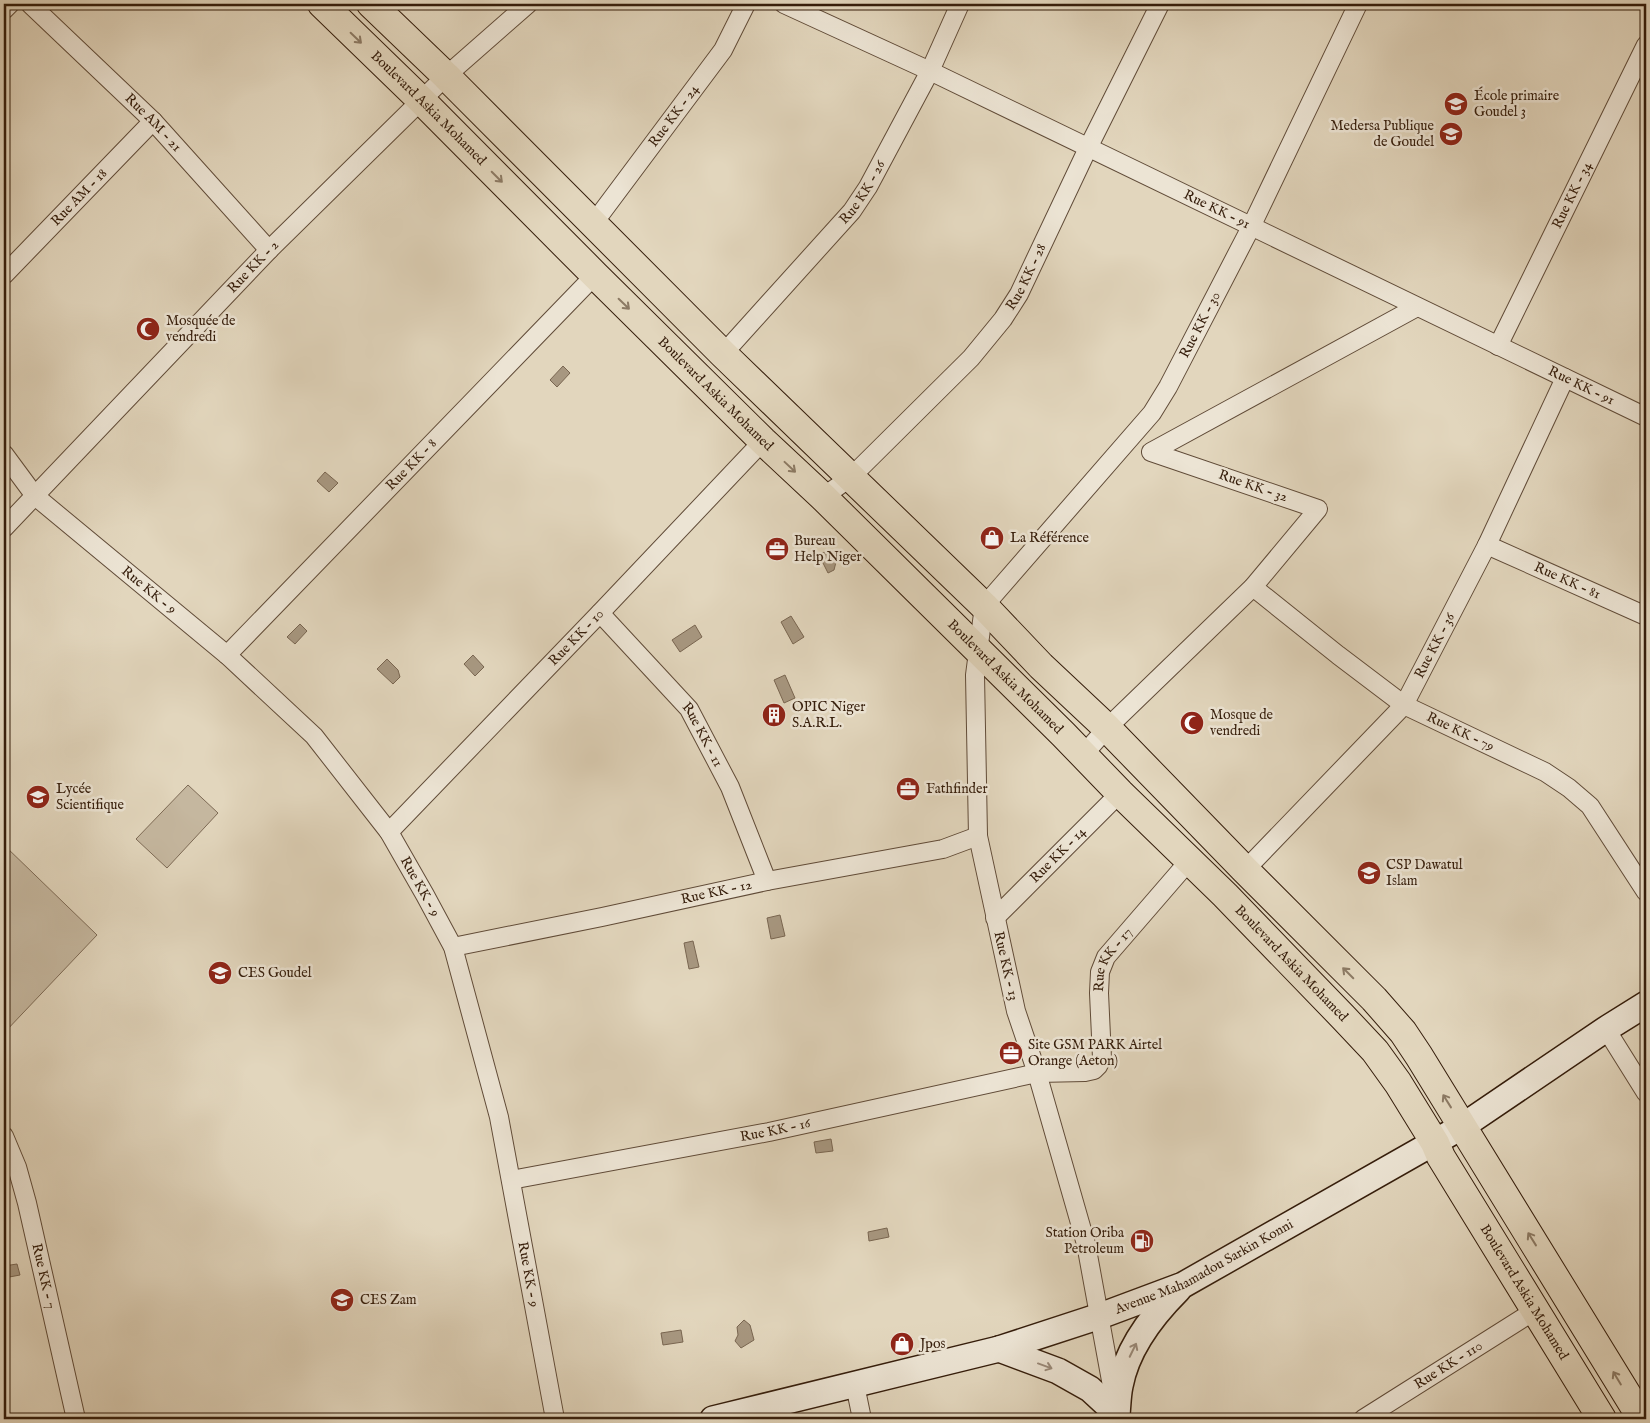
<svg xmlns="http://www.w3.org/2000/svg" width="1650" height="1423" font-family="'IM FELL English',serif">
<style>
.green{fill:#c5b79f;stroke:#7d6a55}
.water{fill:#a79780;stroke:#796651}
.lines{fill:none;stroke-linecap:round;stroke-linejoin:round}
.street-casing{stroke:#604b38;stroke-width:20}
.secondary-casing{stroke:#351d0b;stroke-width:28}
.primary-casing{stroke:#351d0b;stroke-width:30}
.street{stroke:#ece4d4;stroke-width:18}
.secondary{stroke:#ece4d4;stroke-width:25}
.primary{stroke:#e2d6bd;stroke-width:28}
.oneway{stroke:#8c7a64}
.oneway2{stroke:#9a8a7a}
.labels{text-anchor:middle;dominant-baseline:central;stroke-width:5;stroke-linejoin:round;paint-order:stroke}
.poi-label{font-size:14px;fill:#351d0b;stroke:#ece4d4;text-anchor:start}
.street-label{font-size:14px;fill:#351d0b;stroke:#ece4d4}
</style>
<rect width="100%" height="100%" fill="#e2d6bd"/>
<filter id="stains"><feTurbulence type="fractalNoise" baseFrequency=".004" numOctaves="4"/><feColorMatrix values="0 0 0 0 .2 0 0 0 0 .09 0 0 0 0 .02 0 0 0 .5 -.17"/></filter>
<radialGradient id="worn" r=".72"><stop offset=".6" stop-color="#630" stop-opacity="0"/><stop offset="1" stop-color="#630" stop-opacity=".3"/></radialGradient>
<g class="green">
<polygon points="188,785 218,813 167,868 136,839"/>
<polygon points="4,845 97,935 4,1033"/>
</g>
<g class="water">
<polygon points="563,366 570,373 557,387 550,380"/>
<polygon points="325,472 338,483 329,492 317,481"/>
<polygon points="827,552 831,561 836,562 834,570 828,573 822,561 818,561 819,553"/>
<polygon points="791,616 804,637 793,644 781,622"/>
<polygon points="300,624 307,631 295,644 287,637"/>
<polygon points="695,625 702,637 680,652 672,640"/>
<polygon points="473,655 484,667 475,676 464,664"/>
<polygon points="387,659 398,670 400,677 393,684 377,669"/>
<polygon points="785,675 795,698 784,703 774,680"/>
<polygon points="780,915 785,936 771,939 767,918"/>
<polygon points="693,941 699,967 689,969 684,943"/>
<polygon points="831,1139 833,1151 816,1153 814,1142"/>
<polygon points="887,1228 889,1237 869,1241 868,1232"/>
<polygon points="17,1264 20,1275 4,1278 4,1266"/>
<polygon points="744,1320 750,1325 754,1340 741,1348 735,1341 738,1335 737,1327"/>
<polygon points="681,1330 683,1342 663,1345 661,1333"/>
</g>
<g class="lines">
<g class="street-casing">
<g id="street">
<path id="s1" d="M30,4L153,121L269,250"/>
<path id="s2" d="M784,4L930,71L1646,417"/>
<polyline points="4,10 10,4"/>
<path id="s3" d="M593,224L723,50L746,4"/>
<path id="s4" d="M4,275L153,121"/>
<path id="s5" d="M1498,346L1646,45"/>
<path id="s6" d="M723,354L852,211L868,187L930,71L960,4"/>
<path id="s7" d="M4,454L35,496L227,655L314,736L389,832L425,895L453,947L499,1117L555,1419"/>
<path id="s8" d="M823,497L851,477L971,358L1003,319L1019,294L1088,148L1160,4"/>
<path id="s9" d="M4,528L269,250L446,76L528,4"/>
<path id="s10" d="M1487,545L1646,616"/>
<path id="s11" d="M1253,587L1338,655L1404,705L1545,772L1569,788L1590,806L1646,892"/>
<path id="s12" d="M600,613L689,709L730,787L767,881"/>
<path id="s13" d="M227,655L595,275"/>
<polyline points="1083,755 1107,728 1253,587 1318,509 1151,452 1417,307"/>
<path id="s14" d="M389,832L600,613L763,441"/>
<path id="s15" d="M1245,870L1404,705L1487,545L1565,378"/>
<path id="s16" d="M995,918L1120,793"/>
<path id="s17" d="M453,947L602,917L767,881L943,849L978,836"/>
<polyline points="1606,1029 1646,1093"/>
<path id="s18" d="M4,1136L17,1167L27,1203L76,1419"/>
<path id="s19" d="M511,1180L769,1132L1037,1073L1085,1072L1094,1070L1098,1066L1102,1058L1099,993L1100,972L1106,957L1189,861"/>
<polyline points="855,1385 862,1419"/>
<path id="s20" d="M1114,1397L1086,1244L1037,1073L1016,1011L978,836L975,675L984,606L1152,413L1168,387L1251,227L1358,4"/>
<path id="s21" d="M1363,1419L1534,1311"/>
</g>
</g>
<g class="secondary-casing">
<g id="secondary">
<polyline points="999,1349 1058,1371 1090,1389 1117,1414"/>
<path d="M1117,1414C1118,1405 1118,1395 1120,1386C1127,1348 1152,1316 1178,1290"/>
<path id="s22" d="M713,1419L999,1349L1100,1316L1183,1285L1463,1126L1606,1029L1646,1004"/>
</g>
</g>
<g class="primary-casing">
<g id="primary">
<path id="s23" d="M322,4L422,101L595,275L763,441L823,497L1063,734L1120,793L1225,895L1343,1017L1375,1051L1398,1083L1435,1143L1441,1157L1602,1419"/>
<polyline points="371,4 446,76 723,354 984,606 1041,666 1107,728 1245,870 1374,999 1403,1032 1419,1056 1642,1419"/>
</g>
</g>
<use href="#street" class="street"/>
<use href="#secondary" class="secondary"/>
<use href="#primary" class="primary"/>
</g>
<defs><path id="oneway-shaft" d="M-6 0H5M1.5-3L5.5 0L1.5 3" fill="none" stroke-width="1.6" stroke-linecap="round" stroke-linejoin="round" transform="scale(1.25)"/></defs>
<g class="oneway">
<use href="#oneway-shaft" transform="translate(356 38) rotate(44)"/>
<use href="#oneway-shaft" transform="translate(497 177) rotate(45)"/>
<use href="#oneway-shaft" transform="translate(624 304) rotate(44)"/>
<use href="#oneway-shaft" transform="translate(790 467) rotate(43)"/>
<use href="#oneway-shaft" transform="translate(1348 973) rotate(-135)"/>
<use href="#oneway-shaft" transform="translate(1447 1101) rotate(-122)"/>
<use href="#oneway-shaft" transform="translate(1532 1239) rotate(-122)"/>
<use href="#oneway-shaft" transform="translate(1617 1378) rotate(-121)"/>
</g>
<g class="oneway2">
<use href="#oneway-shaft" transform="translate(1133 1350) rotate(-64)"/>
<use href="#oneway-shaft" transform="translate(1045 1366) rotate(20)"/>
</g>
<defs>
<g id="school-disc" transform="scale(1.25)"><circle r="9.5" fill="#8f2418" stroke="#ece4d4"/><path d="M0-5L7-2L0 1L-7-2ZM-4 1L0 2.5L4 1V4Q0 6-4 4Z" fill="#fff"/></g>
<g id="mosque-disc" transform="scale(1.25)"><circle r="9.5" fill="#8f2418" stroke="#ece4d4"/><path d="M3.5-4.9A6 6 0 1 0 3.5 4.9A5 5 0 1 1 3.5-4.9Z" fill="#fff"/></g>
<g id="shop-disc" transform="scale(1.25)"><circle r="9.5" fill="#8f2418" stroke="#ece4d4"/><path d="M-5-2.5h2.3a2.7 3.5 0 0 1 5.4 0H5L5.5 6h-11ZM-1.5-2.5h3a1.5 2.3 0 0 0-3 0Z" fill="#fff"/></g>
<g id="office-disc" transform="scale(1.25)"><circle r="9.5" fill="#8f2418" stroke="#ece4d4"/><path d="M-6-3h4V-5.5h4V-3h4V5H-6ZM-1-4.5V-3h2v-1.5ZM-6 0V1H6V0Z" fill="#fff"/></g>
<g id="building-disc" transform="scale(1.25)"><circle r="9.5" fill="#8f2418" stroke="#ece4d4"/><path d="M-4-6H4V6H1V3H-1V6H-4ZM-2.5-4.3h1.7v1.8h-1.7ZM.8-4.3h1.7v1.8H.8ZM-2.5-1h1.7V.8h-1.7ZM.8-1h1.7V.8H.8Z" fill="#fff"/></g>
<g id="fuel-disc" transform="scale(1.25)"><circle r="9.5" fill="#8f2418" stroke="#ece4d4"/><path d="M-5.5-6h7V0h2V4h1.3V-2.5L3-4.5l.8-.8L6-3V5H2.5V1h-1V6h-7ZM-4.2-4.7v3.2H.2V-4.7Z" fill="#fff"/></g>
</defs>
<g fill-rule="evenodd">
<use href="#school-disc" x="1456" y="104"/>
<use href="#school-disc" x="1451" y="134"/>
<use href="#mosque-disc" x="148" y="329"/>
<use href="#shop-disc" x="992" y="538"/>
<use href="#office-disc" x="777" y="549"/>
<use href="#building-disc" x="774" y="715"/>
<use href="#mosque-disc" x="1192" y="723"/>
<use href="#office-disc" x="908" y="789"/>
<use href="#school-disc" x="38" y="797"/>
<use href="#school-disc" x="1369" y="873"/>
<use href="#school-disc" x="220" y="973"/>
<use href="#office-disc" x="1011" y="1053"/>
<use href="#fuel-disc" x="1142" y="1241"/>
<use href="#school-disc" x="342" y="1300"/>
<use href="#shop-disc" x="902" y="1344"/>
</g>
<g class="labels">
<g class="poi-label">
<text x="1474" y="96">École primaire<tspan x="1474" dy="16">Goudel 3</tspan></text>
<text x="1434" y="126" text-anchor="end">Medersa Publique<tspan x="1434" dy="16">de Goudel</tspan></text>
<text x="166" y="321">Mosquée de<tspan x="166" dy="16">vendredi</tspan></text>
<text x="1010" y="538">La Référence</text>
<text x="794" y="541">Bureau<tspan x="794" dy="16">Help Niger</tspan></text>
<text x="792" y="707">OPIC Niger<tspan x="792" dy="16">S.A.R.L.</tspan></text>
<text x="1210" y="715">Mosque de<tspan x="1210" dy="16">vendredi</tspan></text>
<text x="56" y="789">Lycée<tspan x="56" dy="16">Scientifique</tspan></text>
<text x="926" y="789">Fathfinder</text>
<text x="1386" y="865">CSP Dawatul<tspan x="1386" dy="16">Islam</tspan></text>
<text x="238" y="973">CES Goudel</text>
<text x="1028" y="1045">Site GSM PARK Airtel<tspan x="1028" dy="16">Orange (Aeton)</tspan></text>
<text x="1124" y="1233" text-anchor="end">Station Oriba<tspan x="1124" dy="16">Petroleum</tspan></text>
<text x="360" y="1300">CES Zam</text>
<text x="920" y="1344">Jpos</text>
</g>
<g class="street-label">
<text stroke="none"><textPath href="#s23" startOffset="149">Boulevard Askia Mohamed</textPath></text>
<text stroke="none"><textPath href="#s3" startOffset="135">Rue KK - 24</textPath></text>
<text stroke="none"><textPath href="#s1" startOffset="171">Rue AM - 21</textPath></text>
<text stroke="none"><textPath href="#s6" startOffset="214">Rue KK - 26</textPath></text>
<text stroke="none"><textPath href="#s5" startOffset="168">Rue KK - 34</textPath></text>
<text stroke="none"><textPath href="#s4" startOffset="108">Rue AM - 18</textPath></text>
<text stroke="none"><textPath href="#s2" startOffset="479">Rue KK - 91</textPath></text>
<text stroke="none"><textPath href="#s9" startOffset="361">Rue KK - 2</textPath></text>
<text stroke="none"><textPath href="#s8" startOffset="302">Rue KK - 28</textPath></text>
<text stroke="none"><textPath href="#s20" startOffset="1165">Rue KK - 30</textPath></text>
<text stroke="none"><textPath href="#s2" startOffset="884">Rue KK - 91</textPath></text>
<text stroke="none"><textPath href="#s23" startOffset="554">Boulevard Askia Mohamed</textPath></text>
<text stroke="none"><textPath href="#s13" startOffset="265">Rue KK - 8</textPath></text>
<text transform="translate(1253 486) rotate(19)">Rue KK - 32</text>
<text stroke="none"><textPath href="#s10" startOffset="88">Rue KK - 81</textPath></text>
<text stroke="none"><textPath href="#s7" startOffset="200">Rue KK - 9</textPath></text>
<text stroke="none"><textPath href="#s14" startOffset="270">Rue KK - 10</textPath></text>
<text stroke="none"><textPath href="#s15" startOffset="296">Rue KK - 36</textPath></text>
<text stroke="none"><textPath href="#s23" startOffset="959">Boulevard Askia Mohamed</textPath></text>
<text stroke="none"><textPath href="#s11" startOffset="254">Rue KK - 79</textPath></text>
<text stroke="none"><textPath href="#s12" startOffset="160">Rue KK - 11</textPath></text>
<text stroke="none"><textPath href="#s16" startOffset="89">Rue KK - 14</textPath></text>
<text stroke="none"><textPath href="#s7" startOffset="605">Rue KK - 9</textPath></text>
<text stroke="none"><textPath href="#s17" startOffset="269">Rue KK - 12</textPath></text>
<text stroke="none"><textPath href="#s19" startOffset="711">Rue KK - 17</textPath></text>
<text stroke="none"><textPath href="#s23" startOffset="1364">Boulevard Askia Mohamed</textPath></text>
<text transform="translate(1006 966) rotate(77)">Rue KK - 13</text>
<text stroke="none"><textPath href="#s19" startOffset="269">Rue KK - 16</textPath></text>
<text stroke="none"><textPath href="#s22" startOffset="516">Avenue Mahamadou Sarkin Konni</textPath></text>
<text stroke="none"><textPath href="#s7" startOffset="1010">Rue KK - 9</textPath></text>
<text stroke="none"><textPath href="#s18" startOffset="146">Rue KK - 7</textPath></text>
<text stroke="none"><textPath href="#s23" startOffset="1769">Boulevard Askia Mohamed</textPath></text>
<text stroke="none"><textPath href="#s21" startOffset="101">Rue KK - 110</textPath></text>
</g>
</g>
<rect width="1650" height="1423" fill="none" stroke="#e2d6bd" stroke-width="20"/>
<rect x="5" y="5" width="1640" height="1413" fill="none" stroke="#351d0b" stroke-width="2.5"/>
<rect x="10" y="10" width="1630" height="1403" fill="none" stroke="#351d0b"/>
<rect width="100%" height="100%" filter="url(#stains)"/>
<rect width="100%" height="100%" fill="url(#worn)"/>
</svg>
